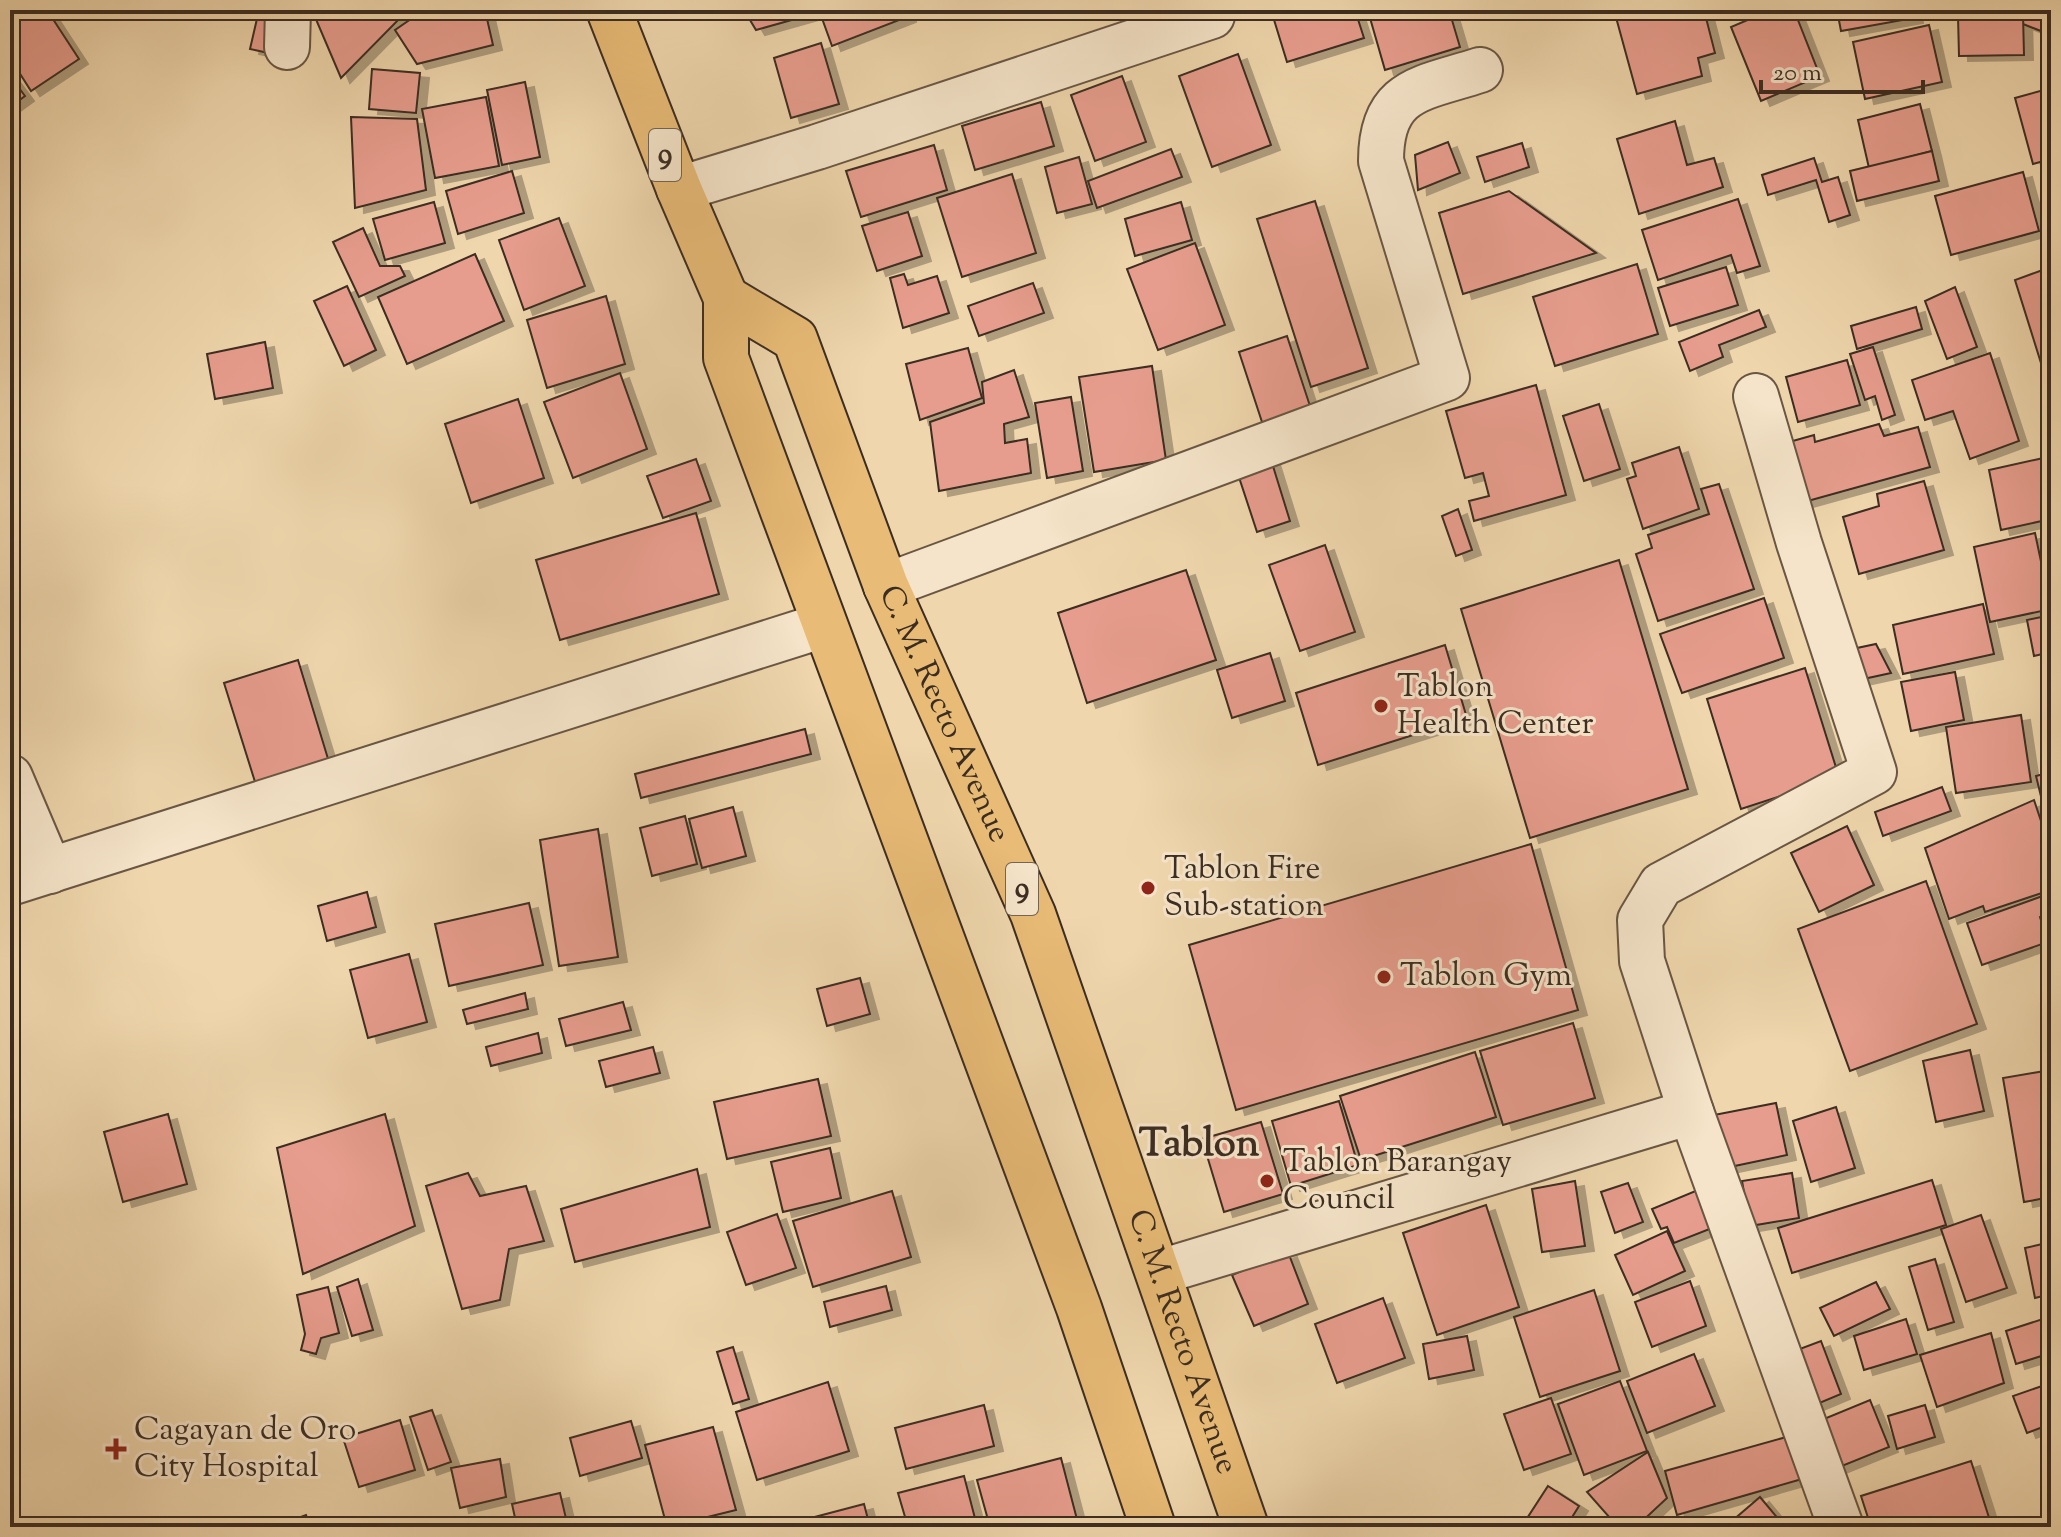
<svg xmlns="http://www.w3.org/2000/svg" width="2061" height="1537" font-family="'Sorts Mill Goudy',serif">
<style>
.building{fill:#e79d8d;stroke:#3c2d21;stroke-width:2;filter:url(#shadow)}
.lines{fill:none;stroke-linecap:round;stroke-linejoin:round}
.minor-casing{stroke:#695744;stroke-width:48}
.highway-casing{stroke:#3c2d21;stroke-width:48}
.minor{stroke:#f5e4c9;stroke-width:44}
.highway{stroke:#e8bb76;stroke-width:44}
.poi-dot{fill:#8f2418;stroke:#f5e4c9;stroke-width:3}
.labels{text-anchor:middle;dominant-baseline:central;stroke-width:6;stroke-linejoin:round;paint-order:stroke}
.shield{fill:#f5e4c9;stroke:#746453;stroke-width:2}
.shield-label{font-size:30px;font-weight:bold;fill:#3c2d21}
.poi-label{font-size:32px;fill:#3c2d21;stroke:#f5e4c9;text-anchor:start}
.street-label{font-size:32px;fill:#3c2d21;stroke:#f5e4c9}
.district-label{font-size:40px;font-weight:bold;fill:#3c2d21;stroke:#f5e4c9}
</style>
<defs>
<filter id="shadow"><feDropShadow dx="9" dy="5" stdDeviation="0" flood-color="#0004"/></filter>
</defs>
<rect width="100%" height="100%" fill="#efd6ac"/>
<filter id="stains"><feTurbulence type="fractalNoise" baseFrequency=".0025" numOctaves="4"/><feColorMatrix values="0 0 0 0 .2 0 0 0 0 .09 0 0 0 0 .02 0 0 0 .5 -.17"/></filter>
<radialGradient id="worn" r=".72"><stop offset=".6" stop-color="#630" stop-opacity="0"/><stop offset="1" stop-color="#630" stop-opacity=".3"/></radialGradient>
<g class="building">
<polygon points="10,10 47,10 79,59 31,91 10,58"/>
<polygon points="259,10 282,10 273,54 250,49"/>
<polygon points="312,10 408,10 341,78"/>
<polygon points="424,10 485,10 493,45 417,64 395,30"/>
<polygon points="744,10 812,10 813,14 756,30"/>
<polygon points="819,10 904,10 907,17 832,46"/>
<polygon points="1271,10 1355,10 1364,38 1287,62"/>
<polygon points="1397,10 1449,10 1460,47 1385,70 1370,18"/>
<polygon points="1614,10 1704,10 1715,53 1698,58 1702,76 1637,94"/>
<polygon points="1771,10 1794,10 1820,76 1761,101 1731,27"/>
<polygon points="1837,10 1913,10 1914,18 1841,31"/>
<polygon points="2023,10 2051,10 2051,35 2023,24"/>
<polygon points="2023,14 2024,55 1959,56 1958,16"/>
<polygon points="1929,25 1942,82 1865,99 1853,42"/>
<polygon points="821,43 839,104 791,118 774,58"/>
<polygon points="1238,54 1271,145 1212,167 1179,76"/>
<polygon points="372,69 420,73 416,113 369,109"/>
<polygon points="10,76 25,96 10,107"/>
<polygon points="1122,76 1146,142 1095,161 1071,95"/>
<polygon points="525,82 540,157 502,165 487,90"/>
<polygon points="2051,88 2051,159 2033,164 2015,98"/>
<polygon points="486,97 499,166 435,178 422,109"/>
<polygon points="1041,102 1054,146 975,170 962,126"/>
<polygon points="1920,104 1932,151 1869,168 1858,120"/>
<polygon points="351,117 417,119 426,190 355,208"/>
<polygon points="1675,121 1687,165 1714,158 1723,187 1639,214 1617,139"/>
<polygon points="1448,142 1460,173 1418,190 1415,155"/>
<polygon points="1522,143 1529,167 1485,182 1477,157"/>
<polygon points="934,145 947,190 861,217 846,171"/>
<polygon points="1171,149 1182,177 1097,208 1088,181"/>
<polygon points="1932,151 1939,181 1857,201 1850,171"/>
<polygon points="1079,157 1092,204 1057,213 1045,167"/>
<polygon points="1814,158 1822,182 1838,177 1850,215 1829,222 1816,180 1768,195 1762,175"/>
<polygon points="512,171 524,213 458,234 446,191"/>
<polygon points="2023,172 2039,231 1951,255 1935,196"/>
<polygon points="1012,174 1036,253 962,277 937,198"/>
<polygon points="1509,191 1596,253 1463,294 1439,213"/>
<polygon points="1738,199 1760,266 1737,273 1731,255 1658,280 1642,230"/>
<polygon points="1315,201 1368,368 1311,387 1257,219"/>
<polygon points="434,202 445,243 385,260 373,219"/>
<polygon points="1181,202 1192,240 1135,256 1125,219"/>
<polygon points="908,212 922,256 877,271 862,226"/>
<polygon points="559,218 585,286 524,310 499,240"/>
<polygon points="363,228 380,266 400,266 405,276 359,297 333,242"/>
<polygon points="1195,243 1225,325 1158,350 1127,269"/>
<polygon points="475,254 504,321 407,364 378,297"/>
<polygon points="1637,264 1658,334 1555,366 1533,297"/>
<polygon points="1726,267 1738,305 1670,326 1658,288"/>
<polygon points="2051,267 2051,395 2015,280"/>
<polygon points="904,274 908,285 937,276 949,313 903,328 890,278"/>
<polygon points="1033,283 1044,313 979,336 968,306"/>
<polygon points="347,286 376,350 344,366 314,301"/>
<polygon points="1955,287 1977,347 1947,359 1925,301"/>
<polygon points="606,296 625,364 547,388 527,320"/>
<polygon points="1916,307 1922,329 1857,349 1851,326"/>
<polygon points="1759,310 1766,327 1719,345 1723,357 1690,371 1679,342"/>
<polygon points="1287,336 1311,409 1263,425 1239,352"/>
<polygon points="265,342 273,388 215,399 207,354"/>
<polygon points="1873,347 1895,415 1882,420 1875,396 1865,400 1850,354"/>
<polygon points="968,348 982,398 920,420 906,364"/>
<polygon points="1990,353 2019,441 1970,459 1953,411 1925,420 1912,380"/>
<polygon points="1847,360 1860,405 1798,422 1786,377"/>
<polygon points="1152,366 1166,460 1094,472 1079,377"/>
<polygon points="1014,370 1029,417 1004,424 1005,443 1027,439 1031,473 939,491 930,422 984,403 982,382"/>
<polygon points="620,373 647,449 573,478 544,402"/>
<polygon points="1536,385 1566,495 1474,521 1469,501 1489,496 1483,473 1465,478 1446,411"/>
<polygon points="1071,397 1083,471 1047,478 1035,403"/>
<polygon points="518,399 544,478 471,503 445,424"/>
<polygon points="1599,404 1620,469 1584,481 1563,416"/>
<polygon points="1879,424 1884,436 1918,427 1930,467 1797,504 1782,444 1814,435 1815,442"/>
<polygon points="1679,447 1699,509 1643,529 1627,479 1636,476 1632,463"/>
<polygon points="1268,450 1290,521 1257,532 1234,462"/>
<polygon points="2048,457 2051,470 2051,519 2001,530 1989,470"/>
<polygon points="696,459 711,501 663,518 647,476"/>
<polygon points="1924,481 1944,550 1859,574 1843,517 1879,506 1877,494"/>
<polygon points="1719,484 1754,589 1658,621 1636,554 1652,548 1648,535 1709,514 1701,489"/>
<polygon points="1458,509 1472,550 1456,556 1442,516"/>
<polygon points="696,513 719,594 560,640 536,560"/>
<polygon points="2035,533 2051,609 1990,622 1974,547"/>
<polygon points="1325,545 1355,632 1300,651 1269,565"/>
<polygon points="1619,560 1688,789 1530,838 1461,609"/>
<polygon points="1186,570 1216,660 1087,703 1058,613"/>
<polygon points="1764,598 1784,658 1682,693 1660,634"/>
<polygon points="1983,604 1994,654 1903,674 1893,625"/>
<polygon points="2051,615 2051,652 2034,656 2027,620"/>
<polygon points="1876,644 1891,673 1845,683 1838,652"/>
<polygon points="1445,645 1467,718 1318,765 1296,693"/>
<polygon points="1270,653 1285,701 1232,718 1217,670"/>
<polygon points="298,660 329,762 256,785 224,683"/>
<polygon points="1805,668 1839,777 1741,809 1707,699"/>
<polygon points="1955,672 1964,720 1911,731 1901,682"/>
<polygon points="2021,715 2031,782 1956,793 1946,727"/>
<polygon points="805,729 811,754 641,798 635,774"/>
<polygon points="2051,772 2051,820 2047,821 2036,776"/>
<polygon points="1942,787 1951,811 1883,836 1875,812"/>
<polygon points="2034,800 2051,851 2051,890 1985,912 1983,906 1949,919 1925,848"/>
<polygon points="733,807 746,856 702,868 689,819"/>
<polygon points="685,816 697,864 652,876 640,828"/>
<polygon points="1847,826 1874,885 1819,912 1791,853"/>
<polygon points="598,829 618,957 559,966 540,840"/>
<polygon points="1531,844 1578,1010 1236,1110 1189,945"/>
<polygon points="1926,881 1977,1024 1850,1071 1798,929"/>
<polygon points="367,892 376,927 327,941 318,906"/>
<polygon points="2051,893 2051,912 2040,917 2048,942 1982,965 1967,923"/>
<polygon points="529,903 543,965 449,986 435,924"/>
<polygon points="409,954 427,1022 368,1038 350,970"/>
<polygon points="860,978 870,1014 827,1026 817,989"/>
<polygon points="525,993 528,1009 467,1024 463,1010"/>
<polygon points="623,1002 631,1030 566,1046 559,1019"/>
<polygon points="1573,1023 1595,1098 1503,1125 1480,1051"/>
<polygon points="538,1033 542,1053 491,1066 486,1047"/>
<polygon points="653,1047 660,1073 606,1087 599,1061"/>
<polygon points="1970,1050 1984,1111 1936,1122 1923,1061"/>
<polygon points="1475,1052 1496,1117 1361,1160 1340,1096"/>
<polygon points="2051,1070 2051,1197 2024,1202 2003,1078"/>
<polygon points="818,1079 831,1136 727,1159 714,1102"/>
<polygon points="1339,1101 1358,1165 1291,1186 1272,1121"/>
<polygon points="1776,1103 1787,1155 1725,1168 1714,1115"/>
<polygon points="1836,1107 1855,1168 1811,1182 1793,1121"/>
<polygon points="168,1114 187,1184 123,1202 104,1132"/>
<polygon points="385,1114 415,1226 303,1274 277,1148"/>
<polygon points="1261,1122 1283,1194 1224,1212 1202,1139"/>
<polygon points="830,1148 841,1198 783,1212 771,1162"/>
<polygon points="697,1169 710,1227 575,1262 561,1209"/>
<polygon points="468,1173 480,1196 526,1186 544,1241 509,1249 500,1300 462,1309 426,1186"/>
<polygon points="1792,1173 1799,1218 1750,1226 1742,1181"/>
<polygon points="1932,1180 1946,1225 1792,1273 1778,1228"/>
<polygon points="1575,1181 1585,1246 1542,1252 1532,1189"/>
<polygon points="1628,1183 1643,1222 1615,1233 1601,1192"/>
<polygon points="1710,1185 1725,1223 1674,1243 1667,1227 1661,1229 1652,1209"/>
<polygon points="892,1191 911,1257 813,1287 793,1221"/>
<polygon points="1486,1205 1519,1307 1437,1335 1403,1233"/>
<polygon points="777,1214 796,1268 746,1285 727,1232"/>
<polygon points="1981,1215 2007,1288 1966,1302 1941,1229"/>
<polygon points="1667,1231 1685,1271 1633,1295 1615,1255"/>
<polygon points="2051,1242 2051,1294 2035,1298 2025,1248"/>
<polygon points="1288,1252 1308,1304 1254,1326 1232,1275"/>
<polygon points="1935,1259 1954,1322 1928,1330 1909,1267"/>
<polygon points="358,1279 373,1330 352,1336 337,1287"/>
<polygon points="1690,1281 1706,1326 1652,1347 1635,1302"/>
<polygon points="1876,1282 1890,1309 1834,1336 1820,1308"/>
<polygon points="886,1286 892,1310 830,1327 824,1302"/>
<polygon points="328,1287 339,1333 321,1338 316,1354 301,1350 305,1334 297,1295"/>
<polygon points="1594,1290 1620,1371 1540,1397 1514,1317"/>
<polygon points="1383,1298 1405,1358 1337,1383 1315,1324"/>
<polygon points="2049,1317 2051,1353 2016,1364 2006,1331"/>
<polygon points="1906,1319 1917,1354 1864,1370 1854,1336"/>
<polygon points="1991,1333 2004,1383 1937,1407 1920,1355"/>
<polygon points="1467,1336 1474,1370 1429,1379 1423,1344"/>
<polygon points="1821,1341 1841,1394 1810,1407 1789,1353"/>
<polygon points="733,1347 749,1399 733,1404 717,1352"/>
<polygon points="1694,1354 1715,1406 1647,1433 1627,1381"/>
<polygon points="1620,1381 1647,1451 1584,1475 1558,1404"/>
<polygon points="828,1382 849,1451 757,1480 736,1412"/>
<polygon points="2042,1386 2051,1410 2051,1424 2027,1433 2013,1396"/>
<polygon points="1551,1398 1571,1454 1524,1470 1504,1414"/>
<polygon points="1870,1400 1889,1447 1837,1468 1819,1421"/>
<polygon points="984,1405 994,1446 906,1469 895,1428"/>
<polygon points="1925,1405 1935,1437 1897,1449 1888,1416"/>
<polygon points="432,1410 451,1462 428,1470 410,1417"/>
<polygon points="400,1420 415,1470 359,1487 343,1438"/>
<polygon points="631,1421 642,1458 580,1476 570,1438"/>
<polygon points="713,1427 736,1510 667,1527 645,1445"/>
<polygon points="1797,1434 1809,1477 1677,1515 1665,1471"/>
<polygon points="1648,1452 1667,1498 1636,1527 1618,1527 1587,1492"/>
<polygon points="1061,1458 1079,1527 990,1527 977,1480"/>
<polygon points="500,1459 506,1497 460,1508 451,1468"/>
<polygon points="1971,1461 1992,1527 1871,1527 1861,1496"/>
<polygon points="964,1476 977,1526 908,1527 898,1493"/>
<polygon points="1548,1486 1579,1506 1566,1527 1531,1527 1524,1523"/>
<polygon points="560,1493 568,1527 517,1527 512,1504"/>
<polygon points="1760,1497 1785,1527 1725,1527"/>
<polygon points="864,1504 870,1527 809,1527 807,1519"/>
<polygon points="306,1515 310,1527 280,1527 279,1525"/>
</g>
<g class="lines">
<g class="minor-casing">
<g id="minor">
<polyline points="287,47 288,10"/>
<polyline points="679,189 817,147 1212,16"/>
<path d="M886,586L1447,378L1381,161C1381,88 1422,89 1480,70"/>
<polyline points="10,777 50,871"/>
<polyline points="10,883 824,625"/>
<polyline points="1691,1112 1841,1527"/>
<polyline points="1160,1272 1691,1112 1642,961 1640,920 1661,885 1874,772 1799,543 1756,396"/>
</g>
</g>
<g class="highway-casing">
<g id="highway">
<polyline points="609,10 679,189 726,298 726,358 1079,1308 1153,1527"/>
<path id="s1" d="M726,298L795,339L886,586L1033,914L1246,1527"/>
</g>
</g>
<use href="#minor" class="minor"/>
<use href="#highway" class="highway"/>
</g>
<g class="poi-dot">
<circle cx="1381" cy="706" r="8"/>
<circle cx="1148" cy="888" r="8"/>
<circle cx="1384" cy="977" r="8"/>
<circle cx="1267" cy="1181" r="8"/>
<path d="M112 1437h8v8h8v8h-8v8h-8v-8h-8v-8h8z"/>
</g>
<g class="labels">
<g class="shield">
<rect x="649" y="129" width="32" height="52" rx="6"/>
<rect x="1006" y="863" width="32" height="52" rx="6"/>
</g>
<g class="shield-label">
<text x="665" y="155">9</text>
<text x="1022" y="889">9</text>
</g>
<g class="poi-label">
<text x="1397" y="688">Tablon<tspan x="1397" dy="37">Health Center</tspan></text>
<text x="1164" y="870">Tablon Fire<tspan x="1164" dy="37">Sub-station</tspan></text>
<text x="1400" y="977">Tablon Gym</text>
<text x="1283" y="1163">Tablon Barangay<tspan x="1283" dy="37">Council</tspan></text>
<text x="134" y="1431">Cagayan de Oro<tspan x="134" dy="37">City Hospital</tspan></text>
</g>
<g class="street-label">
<text stroke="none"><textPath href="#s1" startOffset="484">C. M. Recto Avenue</textPath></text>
<text stroke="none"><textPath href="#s1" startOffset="1156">C. M. Recto Avenue</textPath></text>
</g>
<g class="district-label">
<text x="1199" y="1145">Tablon</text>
</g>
</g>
<rect width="2061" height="1537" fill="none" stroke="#efd6ac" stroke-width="40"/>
<rect x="12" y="12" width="2037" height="1513" fill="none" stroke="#3c2d21" stroke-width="4"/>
<rect x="20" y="20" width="2021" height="1497" fill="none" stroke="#3c2d21" stroke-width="2"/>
<path d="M1761 80v12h162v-12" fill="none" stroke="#3c2d21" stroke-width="4"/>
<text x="1773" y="80" font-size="24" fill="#3c2d21" stroke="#f5e4c9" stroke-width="6" paint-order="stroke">20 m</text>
<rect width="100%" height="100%" filter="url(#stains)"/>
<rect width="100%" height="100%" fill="url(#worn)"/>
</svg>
